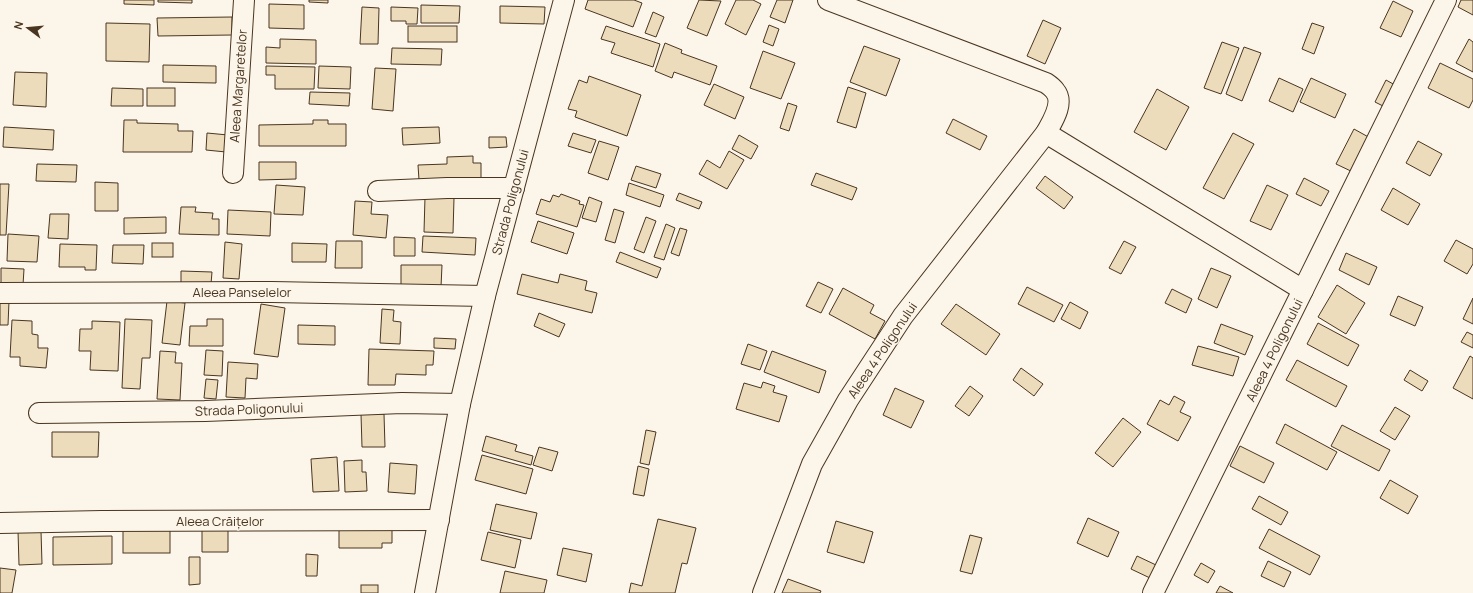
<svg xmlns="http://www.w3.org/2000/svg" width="1473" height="593" viewBox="0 0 1473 593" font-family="Manrope,sans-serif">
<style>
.building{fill:#ecdcbc;stroke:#4a3520}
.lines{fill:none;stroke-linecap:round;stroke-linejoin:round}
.minor-casing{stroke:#4a3520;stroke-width:22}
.minor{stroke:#fbf6e9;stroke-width:20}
.labels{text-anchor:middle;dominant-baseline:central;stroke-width:3;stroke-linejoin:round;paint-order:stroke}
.street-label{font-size:13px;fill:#4a3520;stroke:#fbf6e9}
</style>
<rect width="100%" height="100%" fill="#fbf6e9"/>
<!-- building -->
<g class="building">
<polygon points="124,0 154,0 154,5 124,4"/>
<polygon points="158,0 192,0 192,3 158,2"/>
<polygon points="309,0 328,0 328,3 309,2"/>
<polygon points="588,0 634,0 642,3 633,27 585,9"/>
<polygon points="699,0 721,1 707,36 687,28"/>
<polygon points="736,0 753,0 761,4 746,35 725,24"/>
<polygon points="777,0 793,0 785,23 770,17"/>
<polygon points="1461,0 1473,0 1473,15 1458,7"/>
<polygon points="1393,1 1413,11 1401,37 1380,28"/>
<polygon points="269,4 304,5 304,29 269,28"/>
<polygon points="421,5 460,6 459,23 421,23"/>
<polygon points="500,6 545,7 544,24 500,23"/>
<polygon points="362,7 379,8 378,44 360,44"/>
<polygon points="391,7 418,8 417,24 406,24 406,21 391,21"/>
<polygon points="653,12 664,17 656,37 645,33"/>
<polygon points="232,17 232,35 158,36 157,18"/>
<polygon points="1043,20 1061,28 1045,64 1027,56"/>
<polygon points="106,23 150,24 149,62 106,61"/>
<polygon points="1312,23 1324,27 1314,54 1302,49"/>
<polygon points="769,25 779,29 773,46 763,42"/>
<rect x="408" y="26" width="49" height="16"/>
<polygon points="606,26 660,44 653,67 611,53 615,43 601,39"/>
<polygon points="280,39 316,40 316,64 266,63 266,47 280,48"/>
<polygon points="1469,39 1473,42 1473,72 1456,63"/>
<polygon points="1222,42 1239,48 1221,94 1204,88"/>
<polygon points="665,43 682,50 681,53 717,66 710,85 674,72 672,78 655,71"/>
<polygon points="864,46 900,59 886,96 850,82"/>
<polygon points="1244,47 1261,53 1242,101 1226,94"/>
<polygon points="392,48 442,49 441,65 391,64"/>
<polygon points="763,51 795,63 781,99 750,88"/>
<polygon points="1440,63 1473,79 1473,100 1469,108 1428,88"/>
<polygon points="163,65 216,66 216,83 163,82"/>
<polygon points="266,66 315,67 314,89 275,89 275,75 266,75"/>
<polygon points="319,66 351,67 350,89 318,88"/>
<polygon points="375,68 396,69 393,111 372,109"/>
<polygon points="15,72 47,73 46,107 13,105"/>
<polygon points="589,76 641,95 627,136 575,117 577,111 568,109 579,80 587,83"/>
<polygon points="1279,78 1303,89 1293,112 1269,101"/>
<polygon points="1311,78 1346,94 1335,118 1300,102"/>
<polygon points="1386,80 1395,85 1385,107 1375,102"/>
<polygon points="714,84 744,97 735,119 704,105"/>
<polygon points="848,87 866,93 856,128 837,122"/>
<polygon points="112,88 143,89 143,106 111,106"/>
<rect x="147" y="88" width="28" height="18"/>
<polygon points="1157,89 1189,107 1166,150 1134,132"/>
<polygon points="310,92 350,93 349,106 309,104"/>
<polygon points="788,103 797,106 789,131 780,128"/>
<polygon points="953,119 987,136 980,150 946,133"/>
<polygon points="124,120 137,120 137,123 178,124 178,131 193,131 192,152 123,152"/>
<polygon points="313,120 328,120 328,124 346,124 346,146 259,146 259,125 313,124"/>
<polygon points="4,127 54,130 53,150 3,147"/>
<polygon points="439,127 440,143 403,145 402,128"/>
<polygon points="1354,129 1372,139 1355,173 1336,164"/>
<polygon points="207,133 228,135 226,152 206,150"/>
<polygon points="573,133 596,140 591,153 568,146"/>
<polygon points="1233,133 1254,144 1224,199 1203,188"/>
<polygon points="739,135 758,146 751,159 732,149"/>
<polygon points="489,137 506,137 507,147 489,148"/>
<polygon points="599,141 619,147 608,180 588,173"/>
<polygon points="1418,141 1442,154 1430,176 1406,163"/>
<polygon points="729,151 744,160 727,189 699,174 707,160 720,168"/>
<polygon points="473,156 473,163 481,163 481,178 419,180 418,165 447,164 447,157"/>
<polygon points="259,162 296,162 296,179 259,180"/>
<polygon points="37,164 77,165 76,182 36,181"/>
<polygon points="636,166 661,174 656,188 631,180"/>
<polygon points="816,173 857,188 852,200 811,185"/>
<polygon points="1045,176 1073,197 1064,209 1036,188"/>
<polygon points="1304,178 1329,191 1321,206 1296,194"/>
<polygon points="95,182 118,183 118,211 95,211"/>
<polygon points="629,183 664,195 660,207 626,195"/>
<polygon points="0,184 9,184 6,235 0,235"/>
<polygon points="276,185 305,187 303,215 274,214"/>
<polygon points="1267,185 1288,195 1271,230 1250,221"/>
<polygon points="1393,188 1420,204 1408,225 1381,210"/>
<polygon points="679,193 702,202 699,209 676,200"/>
<polygon points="561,194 580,201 579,204 584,205 577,227 536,214 541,199 550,202 553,195 559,197"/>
<polygon points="425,197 454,198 453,233 424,232"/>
<polygon points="589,197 602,202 596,222 582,218"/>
<polygon points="355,201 372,202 371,214 388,215 386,238 353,235"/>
<polygon points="181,207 196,207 195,212 213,213 212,219 219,219 219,235 179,234"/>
<polygon points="614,209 624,212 615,243 605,240"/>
<polygon points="228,210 271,212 270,236 227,234"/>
<polygon points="50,214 69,214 68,239 48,238"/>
<polygon points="166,217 166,233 124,234 124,218"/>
<polygon points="646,217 656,221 644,253 634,249"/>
<polygon points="538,221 574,233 567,254 531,242"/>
<polygon points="666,224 675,228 664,260 654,257"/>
<polygon points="680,228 687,230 679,256 671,253"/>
<polygon points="8,234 39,236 37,262 7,261"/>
<polygon points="423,236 476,238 475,255 422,252"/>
<polygon points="394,237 415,238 415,256 394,256"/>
<polygon points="1456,240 1473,249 1473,264 1467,274 1444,261"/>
<polygon points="336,241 362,241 362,268 335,268"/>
<polygon points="1124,241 1136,247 1121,274 1109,268"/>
<polygon points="225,242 242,244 239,279 223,278"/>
<rect x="152" y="243" width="21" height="14"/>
<polygon points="292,243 327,244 326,262 292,262"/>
<polygon points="60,244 97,245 96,270 85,270 85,267 59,267"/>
<polygon points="113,245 144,245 143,264 112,263"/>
<polygon points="620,252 661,268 657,278 616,262"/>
<polygon points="1346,253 1377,267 1369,285 1339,270"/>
<polygon points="401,265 442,265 441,287 401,287"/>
<polygon points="1,268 24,269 23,285 1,285"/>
<polygon points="1211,268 1231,276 1217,308 1198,299"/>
<polygon points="181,271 212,272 211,284 181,283"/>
<polygon points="522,274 558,283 560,274 587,281 585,290 597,293 592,313 517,294"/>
<polygon points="818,282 833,289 821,313 806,306"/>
<polygon points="1337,285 1365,303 1346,334 1318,317"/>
<polygon points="1027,287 1063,305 1054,322 1018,304"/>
<polygon points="843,288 874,305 870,313 885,321 875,339 829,314"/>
<polygon points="1172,289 1192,299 1186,313 1165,303"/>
<polygon points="1398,296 1423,307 1415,326 1390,315"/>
<polygon points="1473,298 1473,324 1463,319"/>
<polygon points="0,300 9,301 8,325 0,325"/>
<polygon points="167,301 185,303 180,345 162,343"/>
<polygon points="1070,302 1088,312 1080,329 1061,319"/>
<polygon points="261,304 285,308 278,357 254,354"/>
<polygon points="956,304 1000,334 986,355 941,324"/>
<polygon points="382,309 394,310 393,321 401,322 400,344 380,343"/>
<polygon points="539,313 565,324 559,337 534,326"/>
<polygon points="125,319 152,320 150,358 142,358 140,389 122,388"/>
<polygon points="207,319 223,319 223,346 189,346 190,326 207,326"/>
<polygon points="12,320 32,321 32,334 38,335 38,348 48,348 46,368 20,366 20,357 10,357"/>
<polygon points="92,321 120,322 118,371 90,370 91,351 79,351 80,329 92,329"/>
<polygon points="1318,323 1359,345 1348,366 1307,344"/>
<polygon points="1221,324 1253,336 1245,355 1214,343"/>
<polygon points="298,325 335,326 335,345 298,344"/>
<polygon points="1467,332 1473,335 1473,348 1461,342"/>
<polygon points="434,338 456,339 455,349 434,348"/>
<polygon points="748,344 767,351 760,370 741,364"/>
<polygon points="1198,346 1239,357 1233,376 1192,365"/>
<polygon points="369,349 434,351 433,365 426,365 426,375 396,374 395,385 368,385"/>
<polygon points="206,350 223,351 222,376 204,375"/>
<polygon points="160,351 176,352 175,363 182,363 180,400 157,399"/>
<polygon points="772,351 826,371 819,393 764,372"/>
<polygon points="1470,356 1473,358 1473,399 1453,388"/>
<polygon points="1297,360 1347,386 1336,407 1286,380"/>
<polygon points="228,362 258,364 257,379 246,378 245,398 226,397"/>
<polygon points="1021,368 1043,384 1034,396 1013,380"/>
<polygon points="1410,370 1428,381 1422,391 1404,380"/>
<polygon points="206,379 218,380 216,399 204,398"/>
<polygon points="763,382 775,386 773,392 787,396 779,422 736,409 744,383 761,388"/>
<polygon points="970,386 983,396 969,416 955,406"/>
<polygon points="895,388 924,401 911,428 883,415"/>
<polygon points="1174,396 1185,402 1180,412 1191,417 1178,441 1147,424 1160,400 1169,405"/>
<polygon points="1395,407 1410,416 1395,440 1380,431"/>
<polygon points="361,414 384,414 385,447 362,447"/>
<polygon points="1123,418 1141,432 1113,467 1095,453"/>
<polygon points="1285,424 1337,452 1327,470 1276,443"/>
<polygon points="1342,425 1390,450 1379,471 1331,446"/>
<polygon points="646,430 656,432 649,465 640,463"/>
<polygon points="52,432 99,432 98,457 52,457"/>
<polygon points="486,436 517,445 515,451 533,456 531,465 482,451"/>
<polygon points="1240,446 1274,463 1264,483 1230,466"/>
<polygon points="539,447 558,452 552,471 533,465"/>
<polygon points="482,455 533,469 526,494 475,480"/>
<polygon points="337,457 339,491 313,492 311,459"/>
<polygon points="362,460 362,472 366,472 367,491 345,492 344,461"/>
<polygon points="390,463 417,465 415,494 388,492"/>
<polygon points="638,466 649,469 644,496 633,494"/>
<polygon points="1390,480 1418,496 1408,514 1380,498"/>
<polygon points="1259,496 1288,512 1281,525 1252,509"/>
<polygon points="496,504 537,513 531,539 490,530"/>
<polygon points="1088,518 1119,532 1108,557 1077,543"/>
<polygon points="658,519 696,528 687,564 682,563 675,593 629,593 631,583 642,586"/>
<polygon points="836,521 873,532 864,563 827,552"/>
<rect x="123" y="524" width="47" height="29"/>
<polygon points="228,529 228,552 202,552 202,530"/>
<polygon points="339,529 392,529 392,543 382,543 382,548 339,548"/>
<polygon points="1269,529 1320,556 1310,575 1259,548"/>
<polygon points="18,531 41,531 42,564 19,565"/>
<polygon points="488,532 521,540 515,568 481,560"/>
<polygon points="970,535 982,538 972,574 960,571"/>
<polygon points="112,536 112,564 53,565 53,537"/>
<polygon points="563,548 592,554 586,582 557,575"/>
<polygon points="306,554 318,555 317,576 306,576"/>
<polygon points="1137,556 1156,565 1150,578 1131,569"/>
<polygon points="189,557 200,557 200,584 189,585"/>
<polygon points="1268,561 1291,572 1284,587 1261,576"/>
<polygon points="1201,563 1215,571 1208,583 1194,575"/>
<polygon points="0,568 16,570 12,593 0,593"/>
<polygon points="505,571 547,580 544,593 500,593"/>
<polygon points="788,579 821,591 820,593 782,593"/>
<rect x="361" y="585" width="17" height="8"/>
<polygon points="1220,586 1233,593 1216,593"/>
</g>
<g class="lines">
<!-- minor casing -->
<g class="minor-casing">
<g id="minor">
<polyline points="1046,133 1303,290 1153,593"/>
<polyline points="233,173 244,0"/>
<polyline points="378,191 447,188 514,188"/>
<polyline points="1303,290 1446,0"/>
<polyline points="0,293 272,292 485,296"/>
<polyline points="39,413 205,411 402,403 460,404"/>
<polyline points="0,523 102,521 439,520"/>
<polyline points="425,593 460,404 485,296 564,0"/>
<path d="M763,593l49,-129 36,-64 55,-84 143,-183c6,-11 19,-30 9,-42 -2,-3 -6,-6 -9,-8l-218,-83"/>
</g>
</g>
<!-- minor -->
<use href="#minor" class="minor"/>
</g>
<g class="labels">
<!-- street labels -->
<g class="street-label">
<text transform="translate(238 86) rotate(-86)">Aleea Margaretelor</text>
<text transform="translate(510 202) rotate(-75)">Strada Poligonului</text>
<text x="242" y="292">Aleea Panselelor</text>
<text transform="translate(882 350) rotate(-56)">Aleea 4 Poligonului</text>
<text transform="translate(1274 350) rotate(-64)">Aleea 4 Poligonului</text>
<text transform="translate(249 409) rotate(-2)">Strada Poligonului</text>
<text x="220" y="521">Aleea Crăițelor</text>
</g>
</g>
<!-- north arrow -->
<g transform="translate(28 28) rotate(286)" stroke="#fbf6e9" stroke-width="3" paint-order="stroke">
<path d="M0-3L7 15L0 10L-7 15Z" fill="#4a3520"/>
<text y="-6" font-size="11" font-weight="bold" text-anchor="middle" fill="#4a3520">N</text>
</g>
</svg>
